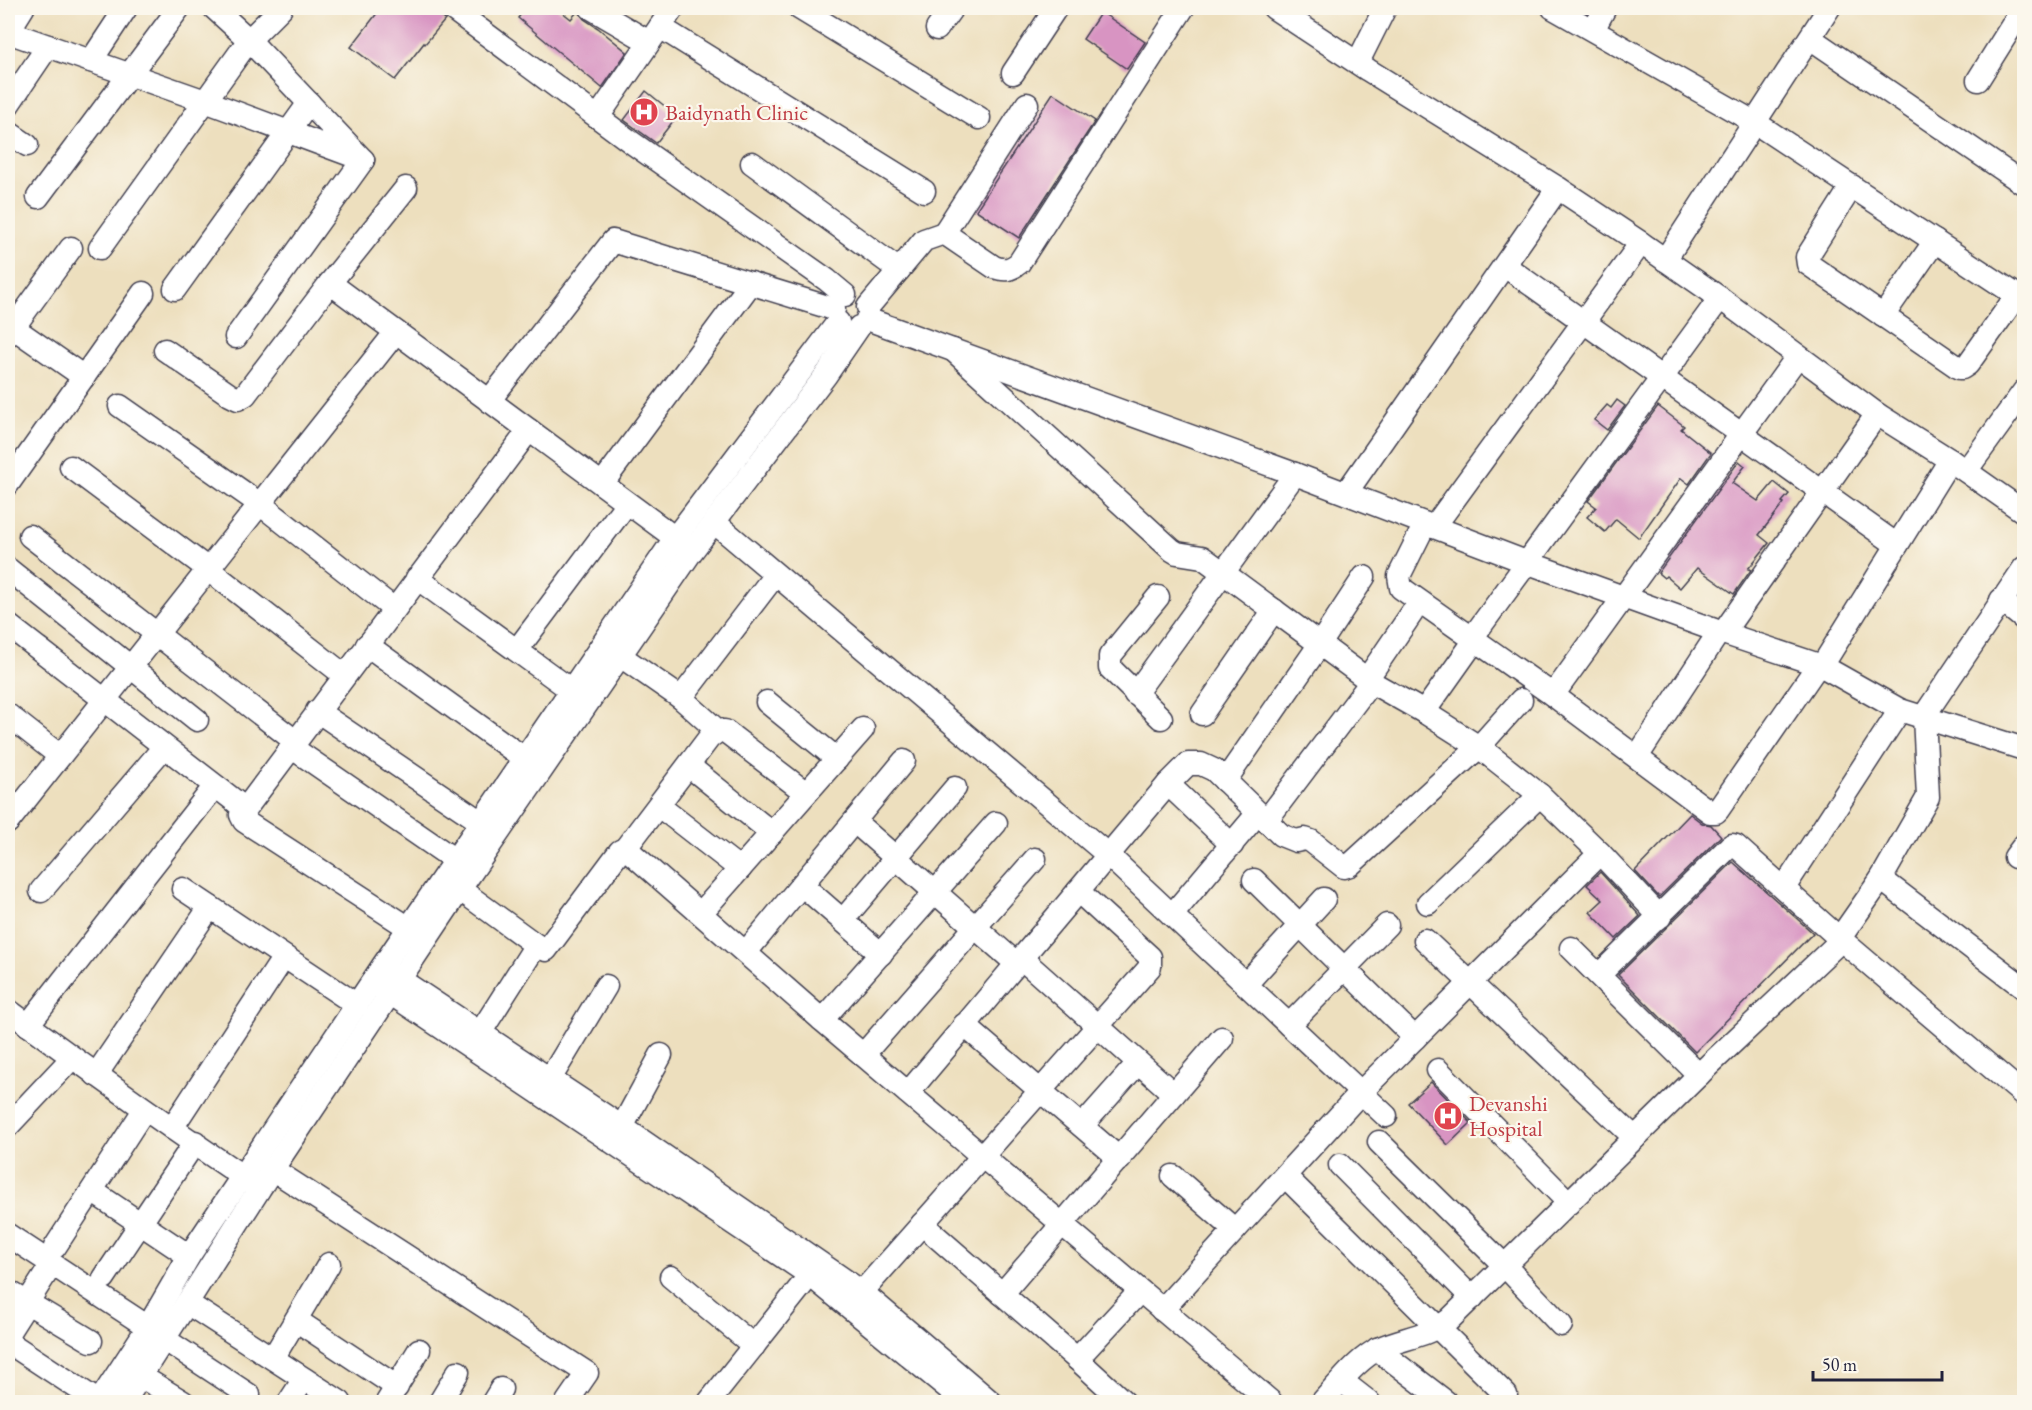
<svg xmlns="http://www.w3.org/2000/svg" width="2032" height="1410" viewBox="0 0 2032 1410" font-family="'EB Garamond',serif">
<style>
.building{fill:#d894c2}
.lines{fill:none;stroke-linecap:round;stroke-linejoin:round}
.minor-casing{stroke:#403e4f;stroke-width:25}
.minor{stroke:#fff;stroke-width:22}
.labels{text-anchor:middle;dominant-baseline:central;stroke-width:4.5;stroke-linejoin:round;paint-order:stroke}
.health-label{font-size:22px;fill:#be3a42;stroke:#fbf7ec;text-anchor:start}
</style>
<rect width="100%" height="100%" fill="#fbf7ec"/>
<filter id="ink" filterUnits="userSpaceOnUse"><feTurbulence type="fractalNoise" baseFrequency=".0167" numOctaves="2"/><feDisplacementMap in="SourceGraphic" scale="12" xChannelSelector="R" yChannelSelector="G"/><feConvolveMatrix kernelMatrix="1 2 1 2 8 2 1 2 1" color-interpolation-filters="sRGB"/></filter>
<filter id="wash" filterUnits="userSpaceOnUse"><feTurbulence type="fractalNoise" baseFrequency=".008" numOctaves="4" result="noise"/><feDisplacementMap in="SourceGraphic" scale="24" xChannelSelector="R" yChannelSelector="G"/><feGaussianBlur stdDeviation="1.35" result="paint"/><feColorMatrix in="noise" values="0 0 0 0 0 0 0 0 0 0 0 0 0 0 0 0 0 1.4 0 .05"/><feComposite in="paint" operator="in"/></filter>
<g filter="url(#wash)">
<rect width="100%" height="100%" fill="#eddfbe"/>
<g id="blocks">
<!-- building -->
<g class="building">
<polygon points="385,8 438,8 439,14 445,20 425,44 424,43 395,80 351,47 378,12 380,13"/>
<polygon points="526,8 557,8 571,19 578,11 584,19 598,28 627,52 602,88 518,18"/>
<polygon points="1101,12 1145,42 1127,69 1083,39"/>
<polygon points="646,91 677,116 656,143 624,120"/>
<polygon points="1053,93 1095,121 1019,238 976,210"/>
<polygon points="1617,400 1625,406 1607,430 1594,420 1607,405 1611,408"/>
<polygon points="1658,406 1684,426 1681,429 1711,453 1689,484 1681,478 1639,538 1616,519 1605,532 1587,517 1596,507 1588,501"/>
<polygon points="1739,461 1745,466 1732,483 1758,501 1774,482 1789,494 1782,502 1784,503 1759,535 1769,543 1748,569 1751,570 1734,594 1697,568 1680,588 1666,576 1664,578 1658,573"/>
<polygon points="1690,814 1702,823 1711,825 1721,836 1659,897 1635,871"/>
<polygon points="1733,862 1813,933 1695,1052 1618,975"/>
<polygon points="1600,872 1640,916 1616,939 1590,912 1603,900 1587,885"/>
<polygon points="1431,1082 1471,1123 1448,1145 1408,1103"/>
</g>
</g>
</g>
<g filter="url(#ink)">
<use href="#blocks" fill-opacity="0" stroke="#403e4f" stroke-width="1.5"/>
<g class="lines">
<!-- minor casing -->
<g class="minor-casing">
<g id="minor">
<polyline points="214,8 249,40 281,8"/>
<polyline points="451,8 631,142 827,280 845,295"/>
<polyline points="591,8 649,42"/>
<polyline points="799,8 979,118"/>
<polyline points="1274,8 1368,70 1558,188 1641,243 1720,298 1877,414 1950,460 2024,512"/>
<polyline points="1553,8 1754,122 2024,300"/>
<polyline points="660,27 924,191"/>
<polyline points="937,29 952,8"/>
<polyline points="1593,30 1605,8"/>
<polyline points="8,32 205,101 356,157"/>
<polyline points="8,32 23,8"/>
<polyline points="1810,38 2024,184"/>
<polyline points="91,61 126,8"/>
<polyline points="1358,62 1385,8"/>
<polyline points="1013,73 1056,8"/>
<polyline points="1978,80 2023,8"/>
<polyline points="8,105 48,46"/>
<polyline points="598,117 673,8"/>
<polyline points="8,132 27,145"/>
<polyline points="752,163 899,270"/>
<polyline points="1852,186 1807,257 1808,264 1959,368 1962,368 1968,364 2017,295"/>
<polyline points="38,197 179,8"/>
<polyline points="944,233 1027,104"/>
<polyline points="100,248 249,40 363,160"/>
<polyline points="1665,260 1829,8"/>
<polyline points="1505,266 1897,545"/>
<polyline points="330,283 686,546"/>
<polyline points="175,289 309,103"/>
<path d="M868,307l56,-67 20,-7 50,34c11,4 16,3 25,-4l164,-255"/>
<polyline points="1883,316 1935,241"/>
<polyline points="867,319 1295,474 1526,562 1723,633 1822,666 1900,710 2024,749"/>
<polyline points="8,324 84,377"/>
<polyline points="8,335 71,248"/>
<polyline points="236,337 363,160"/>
<polyline points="165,350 230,395 238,399 245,395 330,283 406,188"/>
<polyline points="953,350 1172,550 1177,553 1202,557 1371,682 1424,712 1479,747 1540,795 1600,853 1361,1092 1162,1310"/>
<polyline points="489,401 613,241 834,309"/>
<polyline points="120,406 260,504 394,609"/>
<polyline points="71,467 208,569 344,675"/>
<polyline points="1966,471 2024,391"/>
<polyline points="8,484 143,293"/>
<polyline points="602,484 751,283"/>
<polyline points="1346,493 1558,188"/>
<polyline points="714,522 1108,855 1386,1116"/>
<polyline points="1425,524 1399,576 1401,588 1553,695 1710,812 1716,812 1718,810 1818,665"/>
<polyline points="1434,527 1641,243"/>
<polyline points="30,536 295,741"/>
<polyline points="8,569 197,720"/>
<polyline points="417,578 571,690"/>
<polyline points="1158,597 1110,656 1110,668 1161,718"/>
<polyline points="2001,600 2024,619"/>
<polyline points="8,625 244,808"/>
<polyline points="1723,633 1877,414"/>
<polyline points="1472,638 1720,298"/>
<polyline points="367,645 525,759"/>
<polyline points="609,648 681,698 718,731"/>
<polyline points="517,650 627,503"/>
<polyline points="1822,666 1950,460"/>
<polyline points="1367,679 1412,613"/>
<polyline points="1135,694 1295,474"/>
<polyline points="1553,695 1797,357"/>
<polyline points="681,698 775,575"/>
<polyline points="767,702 837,759"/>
<polyline points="317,711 481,822"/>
<polyline points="1424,712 1475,640"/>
<polyline points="1202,714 1274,610"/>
<polyline points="8,715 60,756"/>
<polyline points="291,747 455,860"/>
<polyline points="1637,757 1719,632"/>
<polyline points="689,766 772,833"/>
<polyline points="1225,781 1320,644 1364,577"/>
<polyline points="1168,784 1232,845"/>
<polyline points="659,806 740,869"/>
<polyline points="1266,821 1371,682"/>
<polyline points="8,822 396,332"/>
<polyline points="855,822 1017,964"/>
<polyline points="625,849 709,738 718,731 725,731 806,793"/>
<polyline points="1600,853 1660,917"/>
<polyline points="2015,857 2024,845"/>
<polyline points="1881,879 2024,988"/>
<polyline points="447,880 536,945 546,950 620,851 625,849 629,851 822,1020 1271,1402"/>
<polyline points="1254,880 1415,1038"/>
<polyline points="802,885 881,954"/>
<polyline points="1784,888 1900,710"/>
<polyline points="183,889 357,1005"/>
<polyline points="41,891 164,747"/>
<polyline points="1428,903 1540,795"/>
<polyline points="701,913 863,729"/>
<polyline points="1172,915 1258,813"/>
<polyline points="843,920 955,788"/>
<polyline points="409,928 244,821 241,815 529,430"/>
<polyline points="1425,940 1635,1138"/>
<polyline points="1571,948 1699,1075"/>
<polyline points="746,952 904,761"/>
<polyline points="1021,958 1174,1094"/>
<polyline points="387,971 622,1127 862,1292 991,1402"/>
<polyline points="1599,975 1729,847 1732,845 1736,846 1839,938 2024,1095"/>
<polyline points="1246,984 1324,899"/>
<polyline points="378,985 810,1275 965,1402"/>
<path d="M8,1010c81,60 162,118 246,174"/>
<polyline points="822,1020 996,823"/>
<polyline points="28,1025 215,786"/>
<polyline points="964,1025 1120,1159"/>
<polyline points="1289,1025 1387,925"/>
<polyline points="480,1033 536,945"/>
<polyline points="863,1055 1035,859"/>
<polyline points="1438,1070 1569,1203"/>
<polyline points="96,1075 210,907"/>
<polyline points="550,1079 606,986"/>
<polyline points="908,1093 1168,784 1188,764 1201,764 1214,770 1281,835 1296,841 1305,839 1311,841 1344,867 1350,865 1479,747 1521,700"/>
<polyline points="8,1126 72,1058"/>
<polyline points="1082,1126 1138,1063"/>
<polyline points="622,1127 661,1055"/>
<polyline points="172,1128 284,957"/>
<polyline points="1379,1142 1505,1266 1561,1325"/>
<polyline points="1340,1165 1472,1298"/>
<polyline points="272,1169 587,1373 567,1402"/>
<polyline points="1173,1176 1235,1230"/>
<polyline points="1285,1176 1506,1395"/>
<polyline points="92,1191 189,1256"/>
<polyline points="922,1224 1077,1359 1124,1402"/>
<polyline points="8,1235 148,1327"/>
<polyline points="55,1247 144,1110"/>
<polyline points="671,1277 754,1346"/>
<polyline points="104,1278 195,1142"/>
<polyline points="8,1291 91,1341"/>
<polyline points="862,1292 1150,967 1150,957 1078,891"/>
<polyline points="1002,1294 1222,1038"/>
<polyline points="187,1303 340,1402"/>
<polyline points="296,1320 397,1387"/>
<polyline points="8,1333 52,1264"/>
<polyline points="164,1339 249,1395"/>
<polyline points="8,1342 99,1402"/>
<polyline points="1377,1349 1446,1402"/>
<polyline points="273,1358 329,1264"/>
<polyline points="1077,1359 1140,1291"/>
<polyline points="129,1369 183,1402"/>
<polyline points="1342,1381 1369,1402"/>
<polyline points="99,1402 148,1327 189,1256 382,967 675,538 838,322"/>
<polyline points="124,1402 260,1188 460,889 692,551 826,375 859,327"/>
<polyline points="289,1402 304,1379"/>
<polyline points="387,1402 419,1350"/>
<polyline points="440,1402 458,1372"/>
<polyline points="493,1402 501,1389"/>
<polyline points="709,1402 810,1275"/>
<path d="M1322,1402c16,-17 35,-43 58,-54 23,-10 48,-12 69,-28l260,-255 124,-117 48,-69 47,-82 -4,-81 100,-148"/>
</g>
</g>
<!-- minor -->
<use href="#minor" class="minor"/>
</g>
</g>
<!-- icons -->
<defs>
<g id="hospital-disc" transform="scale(1.5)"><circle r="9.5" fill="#e0444e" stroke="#fbf7ec"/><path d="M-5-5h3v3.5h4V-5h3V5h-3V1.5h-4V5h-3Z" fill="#fff"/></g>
</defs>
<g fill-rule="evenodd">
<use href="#hospital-disc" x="644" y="112"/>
<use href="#hospital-disc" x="1448" y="1116"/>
</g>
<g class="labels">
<!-- health labels -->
<g class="health-label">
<text x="665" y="112">Baidynath Clinic</text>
<text x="1469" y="1103">Devanshi<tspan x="1469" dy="25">Hospital</tspan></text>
</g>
</g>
<!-- margin -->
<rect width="2032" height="1410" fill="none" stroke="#fbf7ec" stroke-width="30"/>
<!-- scale -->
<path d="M1813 1371v9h129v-9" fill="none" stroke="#22223b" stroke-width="3"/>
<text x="1822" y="1371" font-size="18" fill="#22223b" stroke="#fbf7ec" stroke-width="4.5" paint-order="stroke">50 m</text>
</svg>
